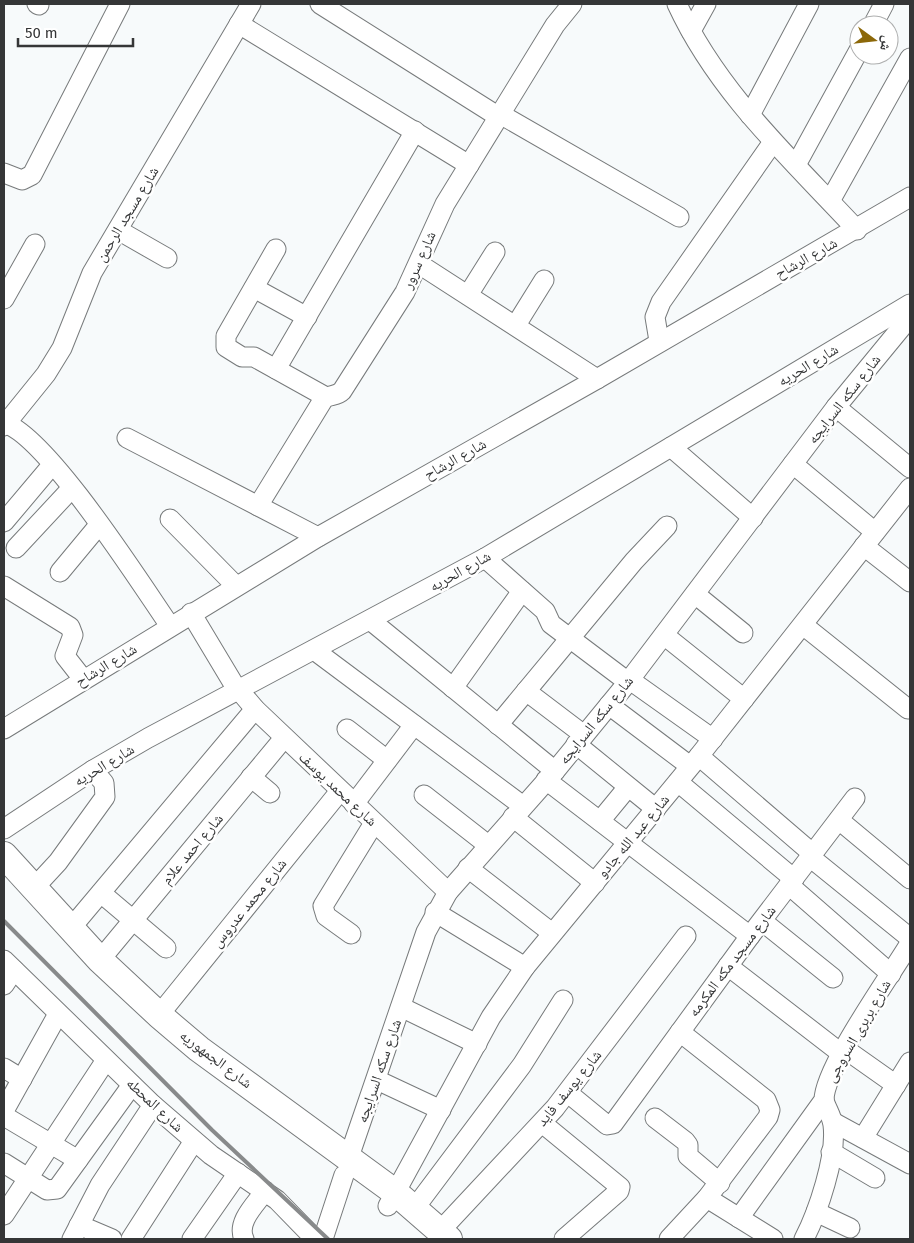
<svg xmlns="http://www.w3.org/2000/svg" width="914" height="1243" viewBox="0 0 914 1243" font-family="'Fira Sans','Noto Naskh Arabic',sans-serif">
<style>
.lines{fill:none;stroke-linecap:round;stroke-linejoin:round}
.minor-casing{stroke:#777a7b;stroke-width:21}
.secondary-casing{stroke:#777a7b;stroke-width:28}
.minor{stroke:#fff;stroke-width:19}
.secondary{stroke:#fff;stroke-width:26}
.rail{stroke:#888a8b;stroke-width:4}
.labels{text-anchor:middle;dominant-baseline:central;stroke-width:5;stroke-linejoin:round;paint-order:stroke}
.street-label{font-size:15px;fill:#353637;stroke:#fff}
</style>
<rect width="100%" height="100%" fill="#f7fafb"/>
<g class="lines">
<!-- minor casing -->
<g class="minor-casing">
<g id="minor">
<polyline points="37,4 39,5"/>
<polyline points="320,4 499,117"/>
<path d="M677,4c41,89 114,155 180,226"/>
<polyline points="239,24 469,165"/>
<polyline points="873,25 884,4"/>
<polyline points="691,31 706,4"/>
<polyline points="500,114 679,217"/>
<polyline points="750,115 809,4"/>
<polyline points="796,165 859,50"/>
<polyline points="4,173 22,180 32,175 120,4"/>
<polyline points="830,201 910,58"/>
<polyline points="118,230 167,258"/>
<polyline points="276,249 226,336 226,347 242,357 254,357 326,397"/>
<polyline points="419,264 597,379"/>
<polyline points="254,288 307,317"/>
<polyline points="468,295 495,252"/>
<polyline points="4,299 35,244"/>
<polyline points="516,325 544,280"/>
<polyline points="659,341 655,317 661,302 773,142"/>
<polyline points="276,369 415,131"/>
<polyline points="836,407 910,468"/>
<path d="M4,423c43,13 137,161 166,203"/>
<polyline points="4,426 46,374 62,348 92,273 251,4"/>
<polyline points="127,438 318,537"/>
<polyline points="671,447 753,518"/>
<polyline points="793,464 875,532"/>
<path d="M258,506l65,-106c5,-6 13,-3 19,-9l63,-99 40,-88 110,-179 17,-21"/>
<polyline points="170,519 236,586"/>
<polyline points="4,522 52,465"/>
<polyline points="864,546 910,582"/>
<polyline points="16,548 71,489"/>
<polyline points="485,558 545,611 551,624 628,682"/>
<polyline points="60,572 99,525"/>
<polyline points="4,586 70,627 73,635 65,656 83,679"/>
<polyline points="695,594 743,633"/>
<polyline points="191,613 233,683 255,709 448,892"/>
<polyline points="370,620 555,771"/>
<polyline points="803,625 908,709"/>
<polyline points="664,635 744,699"/>
<polyline points="314,650 523,806"/>
<polyline points="630,680 713,739"/>
<polyline points="453,688 522,591"/>
<polyline points="526,691 584,735"/>
<polyline points="609,705 690,766"/>
<polyline points="498,725 634,561 667,526"/>
<polyline points="4,729 318,537 597,379 910,197"/>
<polyline points="347,729 387,760"/>
<polyline points="576,744 656,809"/>
<polyline points="699,756 813,854"/>
<polyline points="251,777 270,793"/>
<polyline points="546,780 750,936"/>
<polyline points="678,782 794,879"/>
<polyline points="424,795 488,845"/>
<polyline points="354,804 414,725"/>
<polyline points="513,817 595,883"/>
<polyline points="839,820 910,879"/>
<polyline points="600,821 628,787"/>
<polyline points="4,829 93,770 148,738 485,558 910,304"/>
<polyline points="810,857 910,938"/>
<polyline points="468,868 552,933"/>
<polyline points="789,885 891,974"/>
<polyline points="33,889 58,862 105,797 104,783 93,770"/>
<polyline points="101,893 166,948"/>
<polyline points="435,912 525,967"/>
<polyline points="762,921 833,978"/>
<polyline points="71,928 255,709"/>
<polyline points="351,934 326,916 323,906 374,823"/>
<polyline points="4,960 153,1105 211,1155 277,1200 315,1239"/>
<polyline points="100,960 284,738"/>
<polyline points="728,966 842,1054"/>
<polyline points="4,985 14,970"/>
<polyline points="401,1007 477,1044"/>
<polyline points="159,1015 340,791"/>
<polyline points="845,1049 896,1085"/>
<polyline points="4,1068 22,1079"/>
<polyline points="377,1080 441,1110"/>
<polyline points="568,1093 607,1125 613,1124 750,936 855,798"/>
<polyline points="4,1111 58,1014"/>
<polyline points="4,1116 78,1160"/>
<polyline points="655,1118 685,1141 688,1145 688,1156 720,1183"/>
<polyline points="833,1122 910,1164"/>
<polyline points="542,1123 620,1187 619,1191 564,1239"/>
<polyline points="863,1138 910,1062"/>
<polyline points="831,1152 875,1178"/>
<polyline points="349,1157 426,932 448,892 555,771 628,682 836,407 910,317"/>
<polyline points="4,1163 47,1190 57,1189 132,1085"/>
<polyline points="707,1198 773,1239"/>
<polyline points="388,1206 491,1017 525,967 699,756 910,488"/>
<polyline points="414,1209 522,1065 563,1000"/>
<polyline points="816,1212 850,1228"/>
<polyline points="4,1215 106,1060"/>
<path d="M739,1218l85,-118c0,-32 67,-125 86,-157"/>
<polyline points="79,1225 112,1239"/>
<polyline points="440,1231 555,1108 686,936"/>
<polyline points="72,1239 100,1185 153,1105"/>
<polyline points="131,1239 194,1141"/>
<polyline points="192,1239 238,1173"/>
<path d="M244,1239c-8,-17 12,-35 21,-48"/>
<polyline points="323,1239 344,1175"/>
<polyline points="669,1239 707,1198 768,1117 770,1110 766,1100 680,1032"/>
<path d="M804,1239c14,-27 33,-83 29,-114 -1,-9 -7,-17 -9,-25"/>
</g>
</g>
<!-- secondary casing -->
<g class="secondary-casing">
<polyline id="secondary" points="4,855 100,960 159,1015 199,1049 396,1193 449,1239"/>
</g>
<!-- minor -->
<use href="#minor" class="minor"/>
<!-- secondary -->
<use href="#secondary" class="secondary"/>
<!-- rail -->
<polyline class="rail" points="4,921 212,1130 328,1239"/>
</g>
<g class="labels">
<!-- street labels -->
<g class="street-label">
<text transform="translate(127 214) rotate(-59)">شارع مسجد الرحمن</text>
<text transform="translate(806 258) rotate(-29)">شارع الرشاح</text>
<text transform="translate(419 260) rotate(-66)">شارع سرور</text>
<text transform="translate(808 365) rotate(-31)">شارع الحريه</text>
<text transform="translate(844 399) rotate(-52)">شارع سكه السرايجه</text>
<text transform="translate(455 459) rotate(-29)">شارع الرشاح</text>
<text transform="translate(460 571) rotate(-29)">شارع الحريه</text>
<text transform="translate(106 665) rotate(-31)">شارع الرشاح</text>
<text transform="translate(596 720) rotate(-51)">شارع سكه السرايجه</text>
<text transform="translate(104 765) rotate(-31)">شارع الحريه</text>
<text transform="translate(338 789) rotate(43)">شارع محمد يوسف</text>
<text transform="translate(633 836) rotate(-50)">شارع عبد الله جادو</text>
<text transform="translate(192 849) rotate(-50)">شارع احمد علام</text>
<text transform="translate(249 903) rotate(-51)">شارع محمد عدروس</text>
<text transform="translate(732 961) rotate(-53)">شارع مسجد مكه المكرمه</text>
<text transform="translate(858 1031) rotate(-60)">شارع بربرى السروجى</text>
<text transform="translate(216 1059) rotate(37)">شارع الجمهوريه</text>
<text transform="translate(379 1071) rotate(-71)">شارع سكه السرايجه</text>
<text transform="translate(569 1088) rotate(-51)">شارع يوسف فايد</text>
<text transform="translate(155 1105) rotate(43)">شارع المحطه</text>
</g>
</g>
<!-- border -->
<rect width="914" height="1243" fill="none" stroke="#353637" stroke-width="10"/>
<!-- north arrow -->
<g transform="translate(874 40) rotate(105)"><circle r="24" fill="#ffffff" stroke="#aeafaf"/>
<path d="M0-4L9 19L0 12L-9 19Z" fill="#8c6809"/>
<text y="-8" font-size="14" font-weight="bold" text-anchor="middle" fill="#353637">ش</text>
</g>
<!-- scale -->
<path d="M18 38v8h115v-8" fill="none" stroke="#353637" stroke-width="2.5"/>
<text x="25" y="38" font-size="15" fill="#353637" stroke="#ffffff" stroke-width="4" paint-order="stroke">50 m</text>
</svg>
